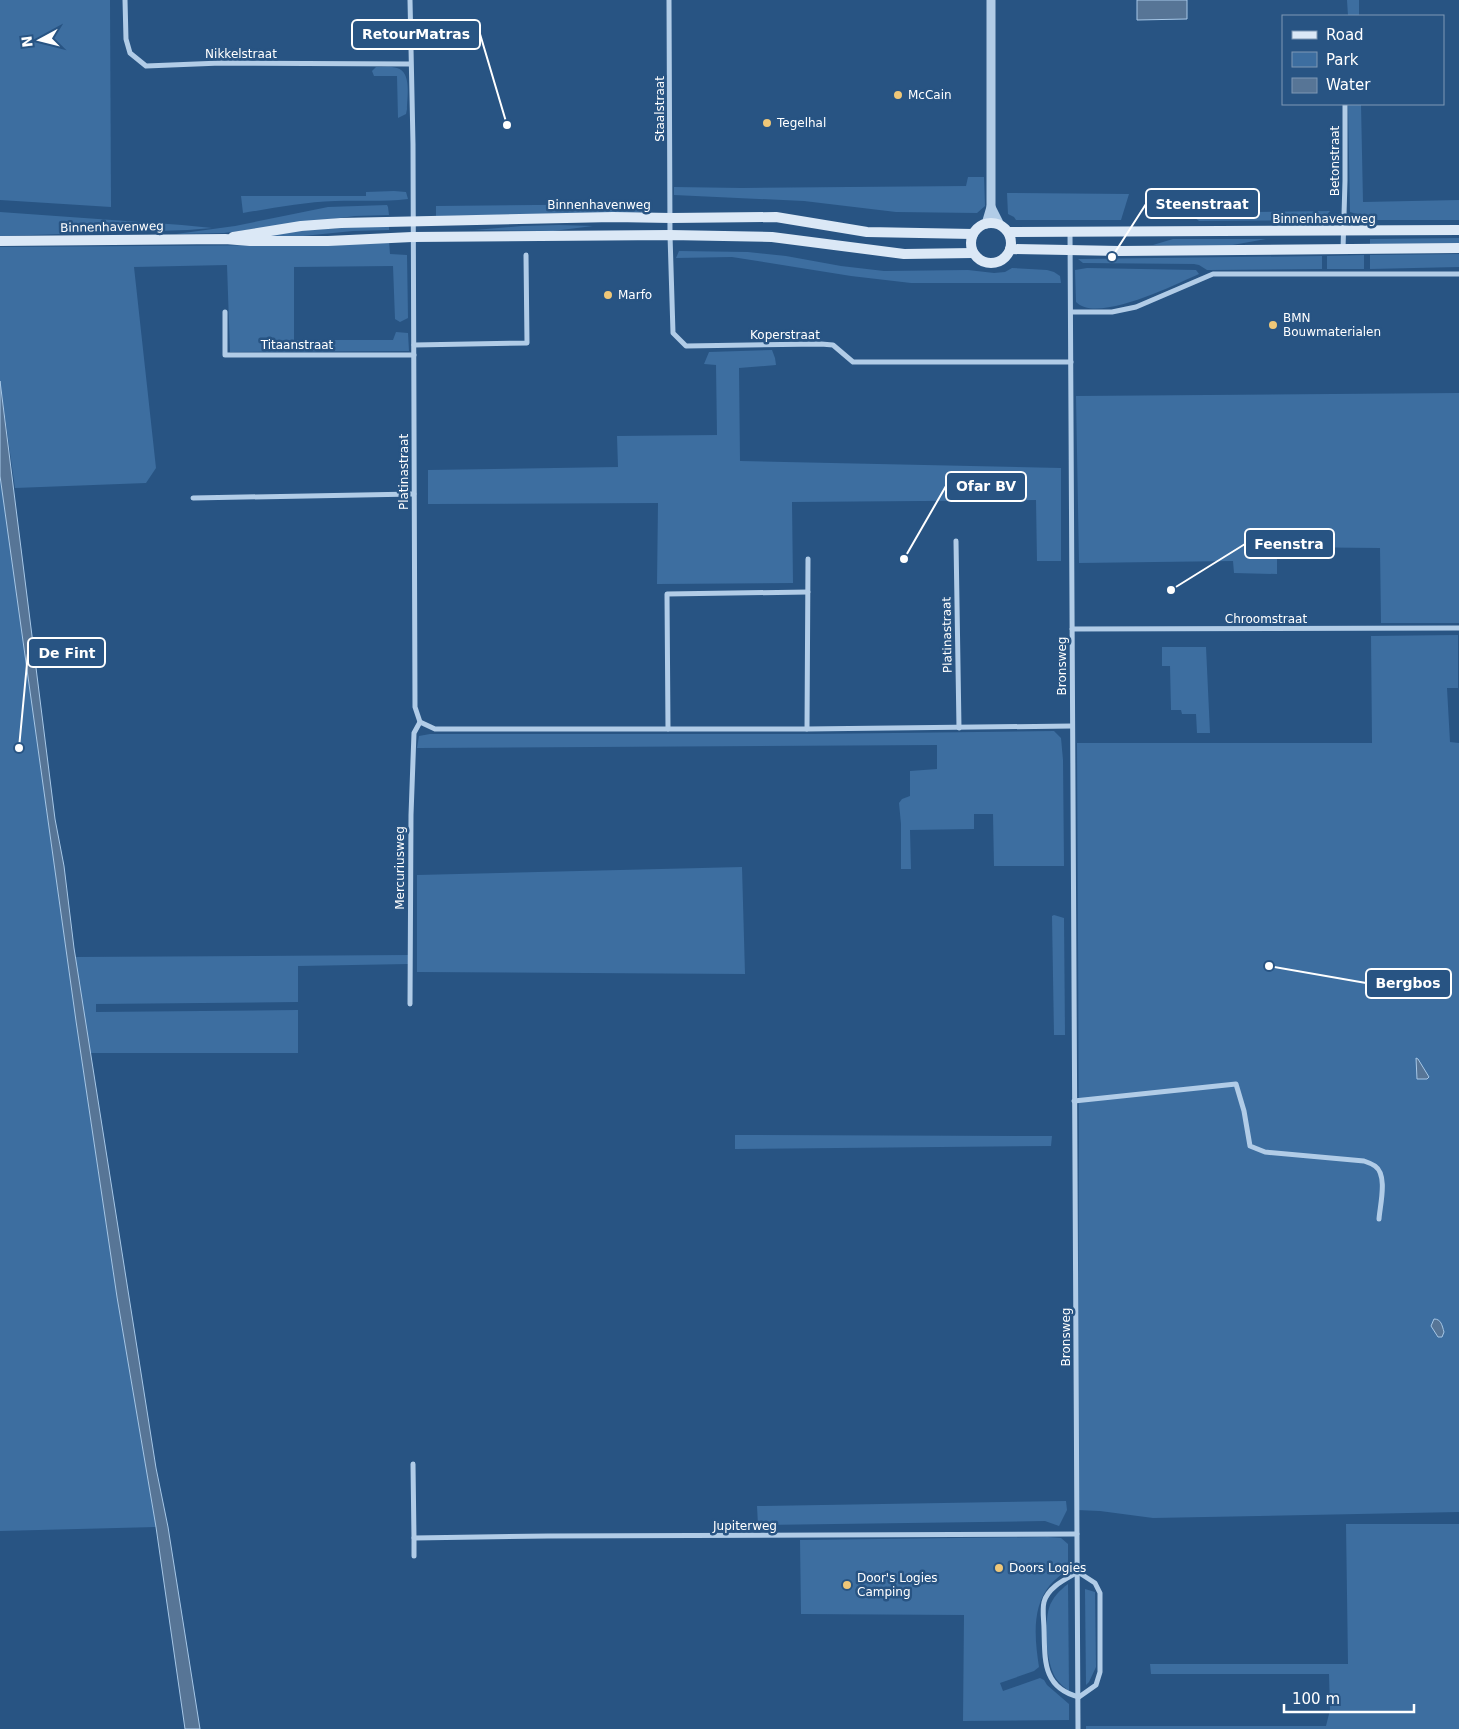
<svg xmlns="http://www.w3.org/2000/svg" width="1459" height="1729" viewBox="0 0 1459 1729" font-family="'DejaVu Sans',sans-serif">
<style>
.green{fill:#3d6ea0}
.water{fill:#577596;stroke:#a6c7e7}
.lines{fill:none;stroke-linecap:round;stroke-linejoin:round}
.minor{stroke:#b1cce7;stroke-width:5}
.tertiary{stroke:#b1cce7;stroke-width:9}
.secondary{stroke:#dbe8f6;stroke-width:10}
.poi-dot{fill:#efc778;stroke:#285483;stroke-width:2}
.labels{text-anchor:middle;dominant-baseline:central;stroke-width:5;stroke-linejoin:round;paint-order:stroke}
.street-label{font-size:12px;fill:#fff;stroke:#285483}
.poi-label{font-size:12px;fill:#fff;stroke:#285483;text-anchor:start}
.leader{fill:none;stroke:#fff;stroke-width:2}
.callout-dot{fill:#fff;stroke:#285483;stroke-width:2}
.callout{fill:#285483;stroke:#fff;stroke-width:2}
.callout-label{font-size:14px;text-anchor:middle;font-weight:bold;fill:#fff}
</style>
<rect width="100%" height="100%" fill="#285483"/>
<!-- green -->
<g class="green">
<polygon points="0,0 110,0 111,207 0,200"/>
<polygon points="1347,0 1359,0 1359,16 1348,16"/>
<path d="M376,67c7,0 15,-1 21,1 15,4 10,30 10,41l-1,5 -8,4 -1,-42h-23l-2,-5z"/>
<polygon points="1348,104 1361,104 1363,202 1459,200 1459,220 1370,220 1367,217 1350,212"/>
<polygon points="968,177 984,177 985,206 977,213 896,212 804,201 674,195 674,187 742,188 966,186"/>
<path d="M394,191l12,1 2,7c-25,3 -49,1 -73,2 -31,1 -62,7 -92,12l-2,-17h125v-4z"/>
<polygon points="1007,193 1129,194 1121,220 1016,220 1014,217 1008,214"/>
<polygon points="648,204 648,212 629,213 436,216 436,206"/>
<polygon points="387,205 388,207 389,215 355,216 224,233 176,234 235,226 328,207"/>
<polygon points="1330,211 1322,220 1199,221 1189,213"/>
<polygon points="0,212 182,225 212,228 188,230 0,236"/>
<polygon points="389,225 389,230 353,231 283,238 250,237 275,232"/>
<polygon points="559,225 593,226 553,231 474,230 522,226"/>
<polygon points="1459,238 1459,245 1370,246 1370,239"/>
<polygon points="1173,239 1266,239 1227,246 1153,245"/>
<polygon points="389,241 390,254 407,255 408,318 400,322 395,319 393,266 294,267 294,340 393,340 396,332 408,333 409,351 230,352 227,265 134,267 156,468 146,483 15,488 0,381 0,247 307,245"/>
<polygon points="679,251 748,252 786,256 841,266 884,271 968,270 994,273 1005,272 1012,268 1047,270 1054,272 1060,276 1061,283 911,283 851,276 732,257 676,258"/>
<polygon points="1459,254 1459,267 1370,269 1370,255"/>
<polygon points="1364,255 1364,269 1327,269 1327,256"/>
<polygon points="1322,256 1322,269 1207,270 1199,265 1194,264 1083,263 1078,259"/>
<path d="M1087,268l109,2 3,4c-23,10 -102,50 -123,28l-1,-32z"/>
<polygon points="772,350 775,358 776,365 739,368 740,461 1061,468 1061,561 1037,561 1036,500 792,502 793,583 657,584 658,503 428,504 428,470 618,467 617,436 717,435 716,365 704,364 709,352"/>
<polygon points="1459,393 1459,623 1381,623 1380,548 1277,547 1277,574 1234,573 1233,561 1079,563 1076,396"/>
<polygon points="0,476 76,1021 117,1297 156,1527 0,1531"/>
<polygon points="1458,635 1458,688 1447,688 1450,742 1459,743 1459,1512 1153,1518 1100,1511 1077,1510 1079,1136 1077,743 1372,743 1371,636"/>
<polygon points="1162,647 1206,647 1210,733 1197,733 1196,714 1182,714 1181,710 1171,710 1170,666 1162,666"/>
<polygon points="1054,731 1061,738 1063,760 1064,866 994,866 993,814 974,814 974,829 910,830 911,869 901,869 901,824 899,803 902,799 910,796 910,771 937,769 937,745 417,748 419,736 430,734 812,734"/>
<polygon points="742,867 745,974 417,972 417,875"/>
<polygon points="1054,915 1064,918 1065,1035 1054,1035 1052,916"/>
<polygon points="408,955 408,964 298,966 298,1002 96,1004 96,1012 298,1010 298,1053 90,1053 75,957"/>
<polygon points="735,1135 1052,1136 1051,1146 735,1149"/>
<polygon points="1066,1501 1067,1510 1059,1526 1045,1521 758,1525 757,1506"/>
<polygon points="1346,1524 1459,1524 1459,1729 1086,1729 1086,1726 1326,1726 1330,1710 1329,1674 1151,1674 1150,1664 1348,1664"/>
<path d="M1048,1537l13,1 7,6v25c-6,5 -13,10 -18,16 -19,23 -15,55 -11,82l-5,4 -34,12 3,8 37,-13 4,2 3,5 22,19v16l-106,1 1,-106 -163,-1 -1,-74z"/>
<path d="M1068,1584l1,107c-5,-4 -11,-9 -14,-14 -9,-16 -11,-51 -6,-69 3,-10 11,-18 19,-24z"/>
<polygon points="1085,1589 1095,1592 1096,1667 1089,1682 1086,1685"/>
</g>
<!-- water -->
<g class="water">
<polygon points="1137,0 1187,0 1187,19 1137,20"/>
<polygon points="0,381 55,819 64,866 74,948 156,1468 168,1527 200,1729 185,1729 156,1527 117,1297 76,1021 0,476"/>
<polygon points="1416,1058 1418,1059 1429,1077 1427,1079 1417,1079"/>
<path d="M1434,1319c7,0 8,6 10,13l-2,5h-4l-7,-11z"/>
</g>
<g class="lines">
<!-- minor -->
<g class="minor">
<polyline points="125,0 126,39 130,53 146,66 221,63 410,64"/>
<polyline points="410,0 413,144 415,707 420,722 435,729 807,729 1072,726"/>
<polyline points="669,0 670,235 673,333 686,346 821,344 833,345 853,362 1071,362"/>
<polyline points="1070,232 1078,1729"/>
<polyline points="1343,249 1345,181 1345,104"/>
<polyline points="225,312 225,355 414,355"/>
<polyline points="1071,312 1112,312 1136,307 1213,274 1459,274"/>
<polyline points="414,345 527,343 526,255"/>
<polyline points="193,498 414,494"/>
<polyline points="956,541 959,728"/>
<polyline points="1072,629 1459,628"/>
<polyline points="668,729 667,594 808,592"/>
<polyline points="807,729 808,559"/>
<polyline points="410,1004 411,815 414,733 420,722"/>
<path d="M1074,1101l162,-17 8,27 6,35 15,6 99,9c3,1 8,3 11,5 13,9 5,39 4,53"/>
<polyline points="413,1464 414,1538 548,1536 1077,1534"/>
<polyline points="414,1538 414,1556"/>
<path d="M1078,1572l17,11 5,10v79l-4,13 -17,12c-37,-9 -34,-38 -35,-68 0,-8 -2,-19 0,-27 4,-15 22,-23 34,-30z"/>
</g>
<!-- tertiary -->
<g class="tertiary">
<polyline points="991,207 1000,225"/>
<polyline points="986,224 991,207 991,0"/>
</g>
<!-- secondary -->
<g class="secondary">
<circle cx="991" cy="243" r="20"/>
<polyline points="1009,232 1459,230"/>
<polyline points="233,237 301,226 341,223 613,217 671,218 776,217 867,232 973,234"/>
<polyline points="0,241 225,239 250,241 328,241 412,237 670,235 772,237 904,254 973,253"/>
<polyline points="1010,249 1119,251 1459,248"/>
</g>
</g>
<!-- markers -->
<g class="poi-dot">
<circle cx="898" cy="95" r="5"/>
<circle cx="767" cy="123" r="5"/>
<circle cx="608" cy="295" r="5"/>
<circle cx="1273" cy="325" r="5"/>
<circle cx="999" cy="1568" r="5"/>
<circle cx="847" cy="1585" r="5"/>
</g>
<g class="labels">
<!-- street labels -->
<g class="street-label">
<text x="241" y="54">Nikkelstraat</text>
<text transform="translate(660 109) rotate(-90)">Staalstraat</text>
<text transform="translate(1335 161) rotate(-90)">Betonstraat</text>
<text x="599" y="205">Binnenhavenweg</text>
<text x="1324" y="219">Binnenhavenweg</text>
<text transform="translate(112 227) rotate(-1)">Binnenhavenweg</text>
<text x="785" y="335">Koperstraat</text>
<text x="297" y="345">Titaanstraat</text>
<text transform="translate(404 472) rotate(-90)">Platinastraat</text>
<text x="1266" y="619">Chroomstraat</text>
<text transform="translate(947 635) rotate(-91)">Platinastraat</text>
<text transform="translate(1062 666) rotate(-90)">Bronsweg</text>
<text transform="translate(400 868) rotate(-90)">Mercuriusweg</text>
<text transform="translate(1066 1337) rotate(-90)">Bronsweg</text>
<text x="745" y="1526">Jupiterweg</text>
</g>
<!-- poi labels -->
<g class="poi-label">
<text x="908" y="95">McCain</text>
<text x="777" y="123">Tegelhal</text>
<text x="618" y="295">Marfo</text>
<text x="1283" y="318">BMN<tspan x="1283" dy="14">Bouwmaterialen</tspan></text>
<text x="1009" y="1568">Doors Logies</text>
<text x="857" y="1578">Door's Logies<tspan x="857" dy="14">Camping</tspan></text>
</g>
</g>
<!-- callouts -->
<path class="leader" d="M507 125L480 34M1112 257L1146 204M904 559L946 486M1171 590L1245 544M19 748L28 653M1269 966L1366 983"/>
<g class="callout-dot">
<circle cx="507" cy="125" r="5"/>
<circle cx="1112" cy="257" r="5"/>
<circle cx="904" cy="559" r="5"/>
<circle cx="1171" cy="590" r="5"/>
<circle cx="19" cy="748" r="5"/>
<circle cx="1269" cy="966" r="5"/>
</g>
<g class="callout">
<rect x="352" y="20" width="128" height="29" rx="5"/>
<rect x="1146" y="189" width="113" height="29" rx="5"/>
<rect x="946" y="472" width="80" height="29" rx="5"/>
<rect x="1245" y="529" width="89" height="29" rx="5"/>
<rect x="28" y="638" width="77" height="29" rx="5"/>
<rect x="1366" y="969" width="85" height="29" rx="5"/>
</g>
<g class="callout-label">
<text x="416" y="39">RetourMatras</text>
<text x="1202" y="209">Steenstraat</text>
<text x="986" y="491">Ofar BV</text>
<text x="1289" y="549">Feenstra</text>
<text x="67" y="658">De Fint</text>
<text x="1408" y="988">Bergbos</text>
</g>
<!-- legend -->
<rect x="1282" y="15" width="162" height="90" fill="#285483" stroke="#7e98b5"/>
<rect x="1292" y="31" width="25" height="8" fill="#dbe8f6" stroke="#7e98b5"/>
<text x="1326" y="40" font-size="15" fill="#ffffff">Road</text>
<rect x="1292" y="52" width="25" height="15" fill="#3d6ea0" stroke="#7e98b5"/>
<text x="1326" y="65" font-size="15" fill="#ffffff">Park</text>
<rect x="1292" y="78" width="25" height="15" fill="#577596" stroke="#7e98b5"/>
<text x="1326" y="90" font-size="15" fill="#ffffff">Water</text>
<!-- north arrow -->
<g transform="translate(40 40) rotate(263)" stroke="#285483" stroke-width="4" paint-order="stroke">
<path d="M0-4L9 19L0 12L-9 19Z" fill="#ffffff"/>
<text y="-8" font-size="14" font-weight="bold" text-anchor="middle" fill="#ffffff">N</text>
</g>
<!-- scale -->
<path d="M1284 1704v8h130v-8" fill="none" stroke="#ffffff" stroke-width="2.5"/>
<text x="1292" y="1704" font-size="15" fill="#ffffff" stroke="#285483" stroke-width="4" paint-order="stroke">100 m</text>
</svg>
